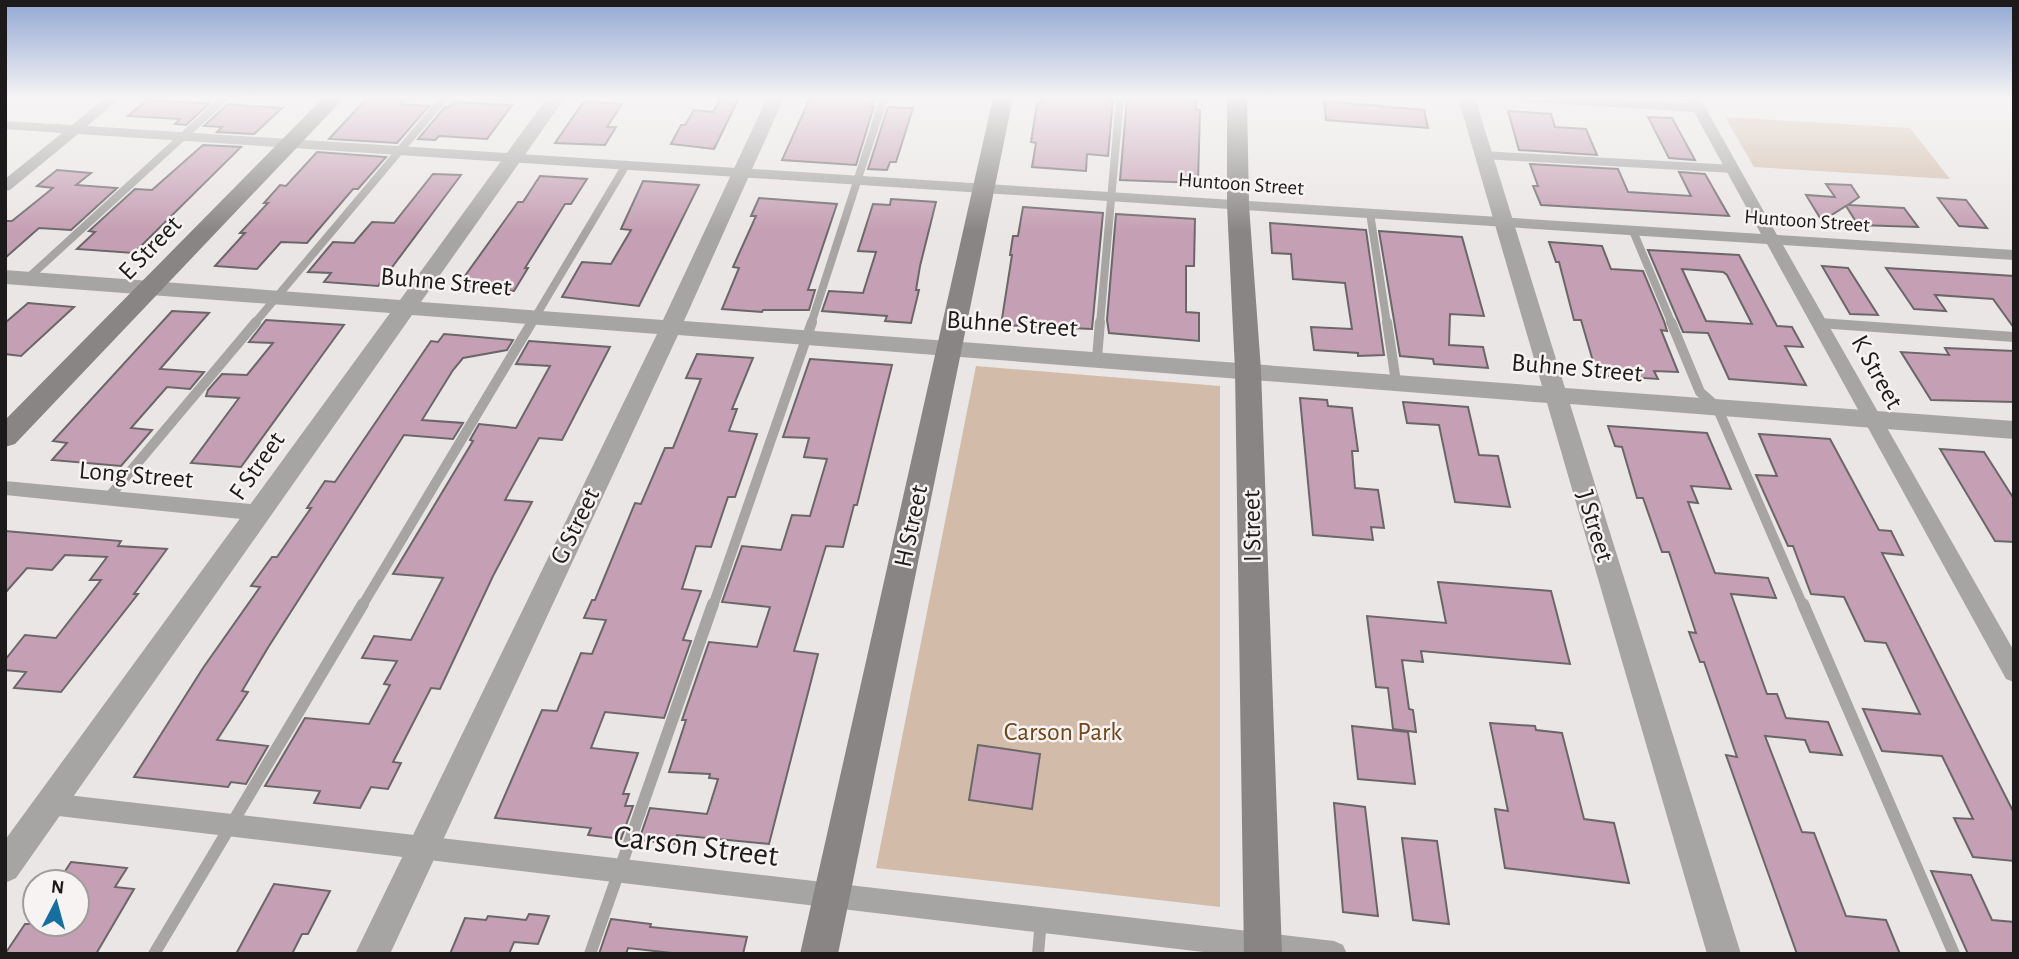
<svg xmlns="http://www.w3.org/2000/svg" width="2019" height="959" viewBox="0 0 2019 959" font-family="'Alegreya Sans',sans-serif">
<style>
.green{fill:#d2bca9}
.building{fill:#c59fb3;stroke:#6b6769;stroke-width:2;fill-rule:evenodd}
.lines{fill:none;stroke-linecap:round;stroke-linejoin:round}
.service-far2{stroke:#a7a5a4;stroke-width:8}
.service-far1{stroke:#a7a5a4;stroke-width:10}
.service{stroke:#a7a5a4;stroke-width:12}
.minor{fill:#a7a5a4;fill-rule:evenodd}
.tertiary{fill:#a7a5a4;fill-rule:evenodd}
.secondary{fill:#888584;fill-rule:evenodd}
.labels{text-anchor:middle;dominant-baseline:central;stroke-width:5;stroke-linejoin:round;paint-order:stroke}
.far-street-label{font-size:21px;fill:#1c1a1a;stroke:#f8f3f3}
.street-label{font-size:26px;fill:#1c1a1a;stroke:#f8f3f3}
.park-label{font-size:26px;fill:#714719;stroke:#f8f3f3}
.near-street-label{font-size:32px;fill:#1c1a1a;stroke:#f8f3f3}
</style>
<rect width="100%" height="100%" fill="#ebe6e6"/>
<!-- green -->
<g class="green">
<polygon points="1725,117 1910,128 1950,179 1754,167"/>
<polygon points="976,366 1220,386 1220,907 876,868"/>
</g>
<!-- building -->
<g class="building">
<polygon points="367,98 406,98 400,104 429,106 397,143 329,139"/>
<polygon points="721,98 739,98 714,149 671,144 681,125 685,125 694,110 713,112"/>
<polygon points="810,98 875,98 871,106 874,106 856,165 782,160"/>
<polygon points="1041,98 1113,98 1108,156 1087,154 1086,171 1032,167 1036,143 1031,142 1037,104 1040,104"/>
<polygon points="1127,98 1196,98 1196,109 1200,110 1198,183 1120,180"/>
<polygon points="147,100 198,103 210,103 186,125 175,124 180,119 128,116"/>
<polygon points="584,101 622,104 607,127 616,127 605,145 555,143"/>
<polygon points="1324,101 1424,110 1428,128 1326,120"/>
<polygon points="453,102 512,105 487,139 439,136 435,140 418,139 445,107 449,107"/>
<polygon points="228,104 248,106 282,108 254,134 217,132 222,127 204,126"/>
<polygon points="888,107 913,108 896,162 890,162 887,170 868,169"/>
<polygon points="1508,111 1551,114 1555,127 1586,129 1597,155 1519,150"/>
<polygon points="1648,117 1672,118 1695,160 1669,158"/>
<polygon points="203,145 241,147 134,253 77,249 95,232 89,231 135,189 152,190"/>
<polygon points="317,152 386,157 358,189 353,189 307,243 281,242 257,269 215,266 245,233 240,233 268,203 264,203 280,185 286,186"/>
<polygon points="1530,164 1618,169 1628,192 1691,196 1679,172 1705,174 1729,216 1541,205 1533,186 1538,186"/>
<polygon points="57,170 91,173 76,185 117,188 71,230 39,228 5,258 5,221 12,221 53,188 37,186"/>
<polygon points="433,174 461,175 378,286 324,282 331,273 308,272 333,242 354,243 372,222 394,223"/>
<polygon points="540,176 587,179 571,204 565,204 525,268 528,268 514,291 457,287 518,202 523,202"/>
<polygon points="643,181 699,185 639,306 562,297 582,262 611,264 631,230 621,229"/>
<polygon points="1826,184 1851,185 1859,197 1848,205 1904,208 1918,227 1858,225 1846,206 1822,221 1806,195 1835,197"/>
<polygon points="759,198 837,204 808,290 815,290 809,310 763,310 762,312 722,309 739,268 733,267 756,216 751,216"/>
<polygon points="1938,198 1966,200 1987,228 1959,226"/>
<polygon points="891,199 936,202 920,266 916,290 919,290 911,323 885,321 887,316 822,311 829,291 863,293 876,252 858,251 873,204 890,205"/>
<polygon points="1023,207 1103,213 1092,329 1001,325 1012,255 1010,255 1013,236 1018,236"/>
<polygon points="1116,214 1195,219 1194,266 1186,266 1186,312 1199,313 1199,341 1109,333 1107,320"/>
<polygon points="1270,223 1366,230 1384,355 1358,356 1358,353 1314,350 1311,327 1352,329 1345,283 1293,279 1291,254 1272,253"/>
<polygon points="1379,231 1462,237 1484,316 1450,314 1449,345 1483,347 1488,368 1434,364 1433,359 1400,356"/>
<polygon points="1549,242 1602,246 1611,269 1643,271 1664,321 1667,331 1661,330 1678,372 1654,371 1658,379 1597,375 1581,320 1574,320 1559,262 1556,262"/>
<path d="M1648,250l91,5 38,71 15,1 11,20 -18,-1 21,39 -77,-6 -21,-46 -25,-1zM1682,269l41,3 4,3 25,49 -46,-3z"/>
<polygon points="1822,266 1848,268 1878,315 1850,314"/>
<polygon points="1886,268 2014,276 2014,328 1993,299 1935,295 1946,311 1914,309"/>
<polygon points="28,303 74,307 21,356 5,354 5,323"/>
<polygon points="172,311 209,313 160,369 204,372 190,389 167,387 131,428 152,430 121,466 52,460 67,443 53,441"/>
<polygon points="266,320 344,325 241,467 191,463 239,398 206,396 208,390 222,374 247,375 273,343 249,342"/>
<polygon points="444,334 513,340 507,350 463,358 453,370 422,420 463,423 453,439 404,435 269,646 242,691 248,692 217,740 268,746 246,784 231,782 228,787 134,777 203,668 260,587 251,586 272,557 277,557 311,508 307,508 325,481 335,482 431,341 438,342"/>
<polygon points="529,341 610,347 562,440 539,438 505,500 532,502 493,576 440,689 431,688 393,762 401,763 388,789 371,787 360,808 314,803 320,791 265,786 305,718 369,724 390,685 384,684 397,661 362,658 374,636 411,640 443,578 393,574 473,441 470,440 479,424 516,428 550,366 516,364"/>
<polygon points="1945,348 2014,351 2014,402 1931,400 1901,352 1949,355"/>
<polygon points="697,354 753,358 732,409 737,409 729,431 757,434 735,497 728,497 711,547 696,546 682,589 701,591 683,640 691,641 664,718 605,712 591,748 638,753 623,794 629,794 625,806 633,806 621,839 588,835 591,828 495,818 542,710 557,711 581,653 592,654 606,620 584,618 592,600 595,600 635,503 641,504 665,448 673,448 701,379 686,378"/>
<polygon points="810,359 892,365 857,505 854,505 843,547 826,546 794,651 818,654 769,844 677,835 675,844 639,840 650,808 707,814 718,779 709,778 710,774 669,772 686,720 682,720 709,642 757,647 770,607 722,602 742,546 781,550 792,515 810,516 827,459 804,457 809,438 783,437"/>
<polygon points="1300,398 1327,400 1328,406 1352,408 1358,451 1352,451 1355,488 1378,490 1384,528 1371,527 1373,540 1313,535"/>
<polygon points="1403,402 1468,407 1479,455 1498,456 1510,507 1455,502 1439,425 1407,423"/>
<polygon points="1608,426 1707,433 1731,489 1691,486 1698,503 1688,502 1715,573 1768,578 1776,598 1731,594 1767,694 1777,694 1786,718 1828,722 1842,755 1810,752 1805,740 1765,736 1802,832 1814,833 1846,916 1886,920 1900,954 1797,954 1726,755 1737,757 1704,662 1700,662 1689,632 1696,633 1669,552 1662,552 1643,498 1637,498 1622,447 1615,446"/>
<polygon points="1759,434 1830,439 1879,530 1891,531 1903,555 1882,553 2014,813 2014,861 1973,857 1954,818 1973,819 1942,756 1882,751 1863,709 1920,714 1886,643 1865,641 1844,597 1811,594 1793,546 1788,546 1756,475 1777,476"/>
<polygon points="1940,449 1984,452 2014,499 2014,542 1995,541"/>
<polygon points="5,531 121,541 118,546 167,549 134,594 138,594 61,692 14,688 26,672 5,670 5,660 25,635 56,638 101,580 90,580 107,557 65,555 52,570 27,568 5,593"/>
<polygon points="1438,582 1551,591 1570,664 1421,651 1423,662 1402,660 1409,709 1413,710 1416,732 1393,729 1388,688 1376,687 1367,616 1446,623"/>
<polygon points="1490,723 1535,726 1536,730 1562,733 1584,819 1614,823 1629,883 1505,868 1495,809 1508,811"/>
<polygon points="1352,726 1408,732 1415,784 1358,779"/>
<polygon points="978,745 1040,754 1032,809 969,800"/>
<polygon points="1334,803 1365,807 1378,916 1343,912"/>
<polygon points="1402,838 1437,841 1449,924 1413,920"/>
<polygon points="71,862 127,868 115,887 134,889 96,954 5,954 25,924 77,924 77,882 58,882"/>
<polygon points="1931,871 1971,875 1992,920 2014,922 2014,954 1968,954"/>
<polygon points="274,884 330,891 308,934 302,934 292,954 236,954"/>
<polygon points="529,914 549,916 538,944 514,942 509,954 450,954 465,918 486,920 488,916 526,920"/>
<polygon points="611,919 651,924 650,927 747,937 743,954 681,954 628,948 626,954 599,954"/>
</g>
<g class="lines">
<!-- service-far2 -->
<g class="service-far2">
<polyline points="1483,155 1735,169"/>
<polyline points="1370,213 1387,324"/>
<polyline points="1633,231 1672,324"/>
<polyline points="28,278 225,98"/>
<polyline points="1819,323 1833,324"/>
<polyline points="254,324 444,98"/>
<polyline points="531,324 626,165"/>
<polyline points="811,324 884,98"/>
<polyline points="1100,324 1120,98"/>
</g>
<!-- service-far1 -->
<g class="service-far1">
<polyline points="1387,322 1396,382"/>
<polyline points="1671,322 1700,392 1717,407 1803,606"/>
<polyline points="1819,323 2014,337"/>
<polyline points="1097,358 1100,322"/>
<polyline points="108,498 256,322"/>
<polyline points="362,606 532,322"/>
<polyline points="713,606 812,322"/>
</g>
<!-- service -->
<g class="service">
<polyline points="1803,604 1954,954"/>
<polyline points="154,954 363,604"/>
<polyline points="590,954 713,604"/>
<polyline points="1038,954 1041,920"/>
</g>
<!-- minor -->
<g class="minor">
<polygon points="105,98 120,98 87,126 1761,234 1694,112 1529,102 1522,98 1595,98 1689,103 1686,98 1700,98 1777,235 2014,250 2014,260 1783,245 2014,651 2014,682 2006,679 1767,244 78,134 10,190 5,191 5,179 62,133 5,129 5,121 72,125"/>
<polygon points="5,481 261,505 268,508 271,513 268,518 261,521 5,495"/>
<polygon points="50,793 1334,941 1343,945 1347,954 1220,954 50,815 41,812 38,804 41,796"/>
</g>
<!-- tertiary -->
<polygon class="tertiary" points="547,98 565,98 421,302 663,320 767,98 784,98 684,321 1542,386 1458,98 1475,98 1565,388 2014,421 2014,439 1570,404 1741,954 1707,954 1547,403 678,335 390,954 355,954 657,334 412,315 16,878 5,883 5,840 390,313 5,284 5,270 400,300"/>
<!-- secondary -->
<g class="secondary">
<polygon points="323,98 344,98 15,444 5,447 5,420"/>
<polygon points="993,98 1013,98 838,954 800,954"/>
<polygon points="1227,98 1247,98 1249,205 1261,370 1282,954 1244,954 1235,370 1227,205"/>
</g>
</g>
<!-- sky -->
<linearGradient id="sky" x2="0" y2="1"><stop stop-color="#90a7d3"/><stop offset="0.42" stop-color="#f6f4f4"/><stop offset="1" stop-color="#f6f4f4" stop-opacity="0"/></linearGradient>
<rect width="2019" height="232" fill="url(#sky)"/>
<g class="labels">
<!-- far-street labels -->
<g class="far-street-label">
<text transform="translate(1241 184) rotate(4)">Huntoon Street</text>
<text transform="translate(1807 221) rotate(4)">Huntoon Street</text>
</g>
<!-- street labels -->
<g class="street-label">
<text transform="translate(150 248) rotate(-46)">E Street</text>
<text transform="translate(446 282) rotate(5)">Buhne Street</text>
<text transform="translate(1012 324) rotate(4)">Buhne Street</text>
<text transform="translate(1577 368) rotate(5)">Buhne Street</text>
<text transform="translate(1877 372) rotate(61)">K Street</text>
<text transform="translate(257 466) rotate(-55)">F Street</text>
<text transform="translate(136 475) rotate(5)">Long Street</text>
<text transform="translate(575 526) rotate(-64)">G Street</text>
<text transform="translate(911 526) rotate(-78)">H Street</text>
<text transform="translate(1252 526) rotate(-91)">I Street</text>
<text transform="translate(1595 526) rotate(73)">J Street</text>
</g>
<!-- park labels -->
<g class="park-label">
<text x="1063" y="732">Carson Park</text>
</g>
<!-- near-street labels -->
<g class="near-street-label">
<text transform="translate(696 846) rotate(7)">Carson Street</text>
</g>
</g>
<!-- border -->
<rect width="2019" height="959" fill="none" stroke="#1c1a1a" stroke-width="14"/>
<!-- north arrow -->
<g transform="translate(56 903) rotate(6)"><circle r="33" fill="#f8f3f3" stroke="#a09c9c" stroke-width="2"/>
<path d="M0-5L12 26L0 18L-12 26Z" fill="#166f9e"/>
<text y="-10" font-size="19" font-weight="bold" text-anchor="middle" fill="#1c1a1a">N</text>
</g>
</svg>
